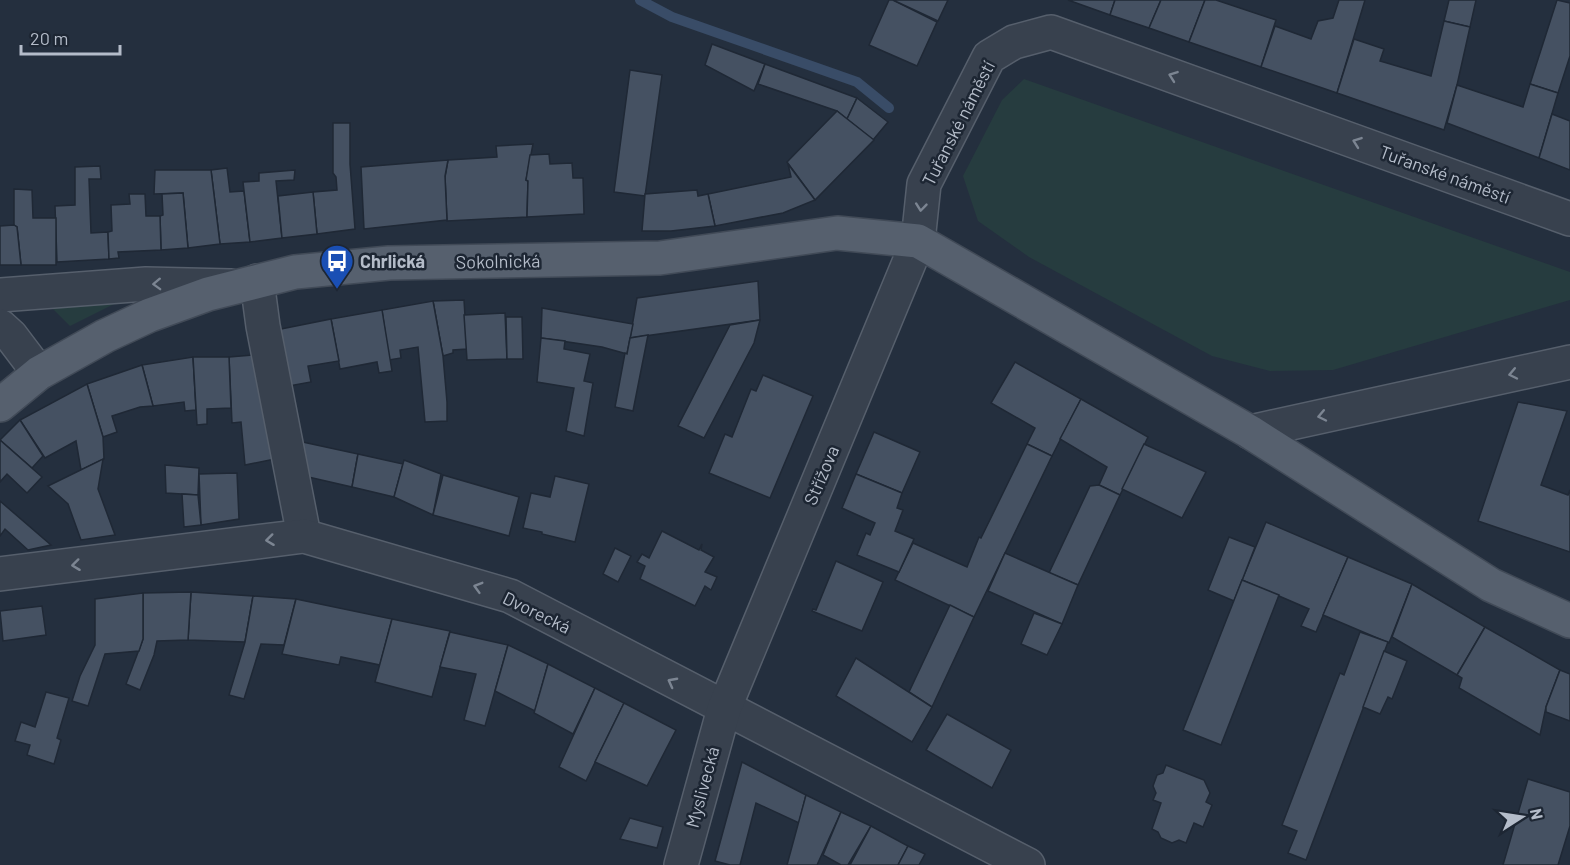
<svg xmlns="http://www.w3.org/2000/svg" width="1570" height="865" viewBox="0 0 1570 865" font-family="Barlow,sans-serif">
<style>
.green{fill:#263c3f}
.lines{fill:none;stroke-linecap:round;stroke-linejoin:round}
.stream{stroke:#394c67;stroke-width:10}
.building{fill:#455162;stroke:#1f2835;stroke-width:1.5}
.minor-casing{stroke:#565f6c;stroke-width:36}
.major-casing{stroke:#414a57;stroke-width:36}
.minor{stroke:#38414e;stroke-width:33}
.major{stroke:#56606e;stroke-width:33}
.oneway{stroke:#7c8592}
.labels{text-anchor:middle;dominant-baseline:central;stroke-width:5;stroke-linejoin:round;paint-order:stroke}
.street-label{font-size:18px;fill:#b4bcc9;stroke:#1d2633}
.poi-label{font-size:18px;font-weight:bold;fill:#b4bcc9;stroke:#1d2633;text-anchor:start}
</style>
<rect width="100%" height="100%" fill="#242f3e"/>
<!-- green -->
<g class="green">
<polygon points="1024,79 1570,272 1570,300 1333,370 1270,371 1212,356 1029,257 978,221 963,176 1002,100"/>
<polygon points="126,298 70,326 49,305"/>
</g>
<g class="lines">
<!-- stream -->
<polyline class="stream" points="640,0 672,17 857,82 889,108"/>
</g>
<!-- building -->
<g class="building">
<polygon points="889,0 893,0 937,22 917,66 869,45"/>
<polygon points="893,0 948,0 938,21"/>
<polygon points="1068,0 1115,0 1110,15"/>
<polygon points="1115,0 1161,0 1149,28 1110,15"/>
<polygon points="1161,0 1205,0 1189,42 1149,28"/>
<polygon points="1205,0 1216,0 1276,20 1261,67 1189,42"/>
<polygon points="1339,0 1365,0 1337,93 1261,67 1275,26 1311,39 1318,21 1333,18"/>
<polygon points="1449,0 1476,0 1470,27 1444,21"/>
<polygon points="1557,0 1570,3 1570,56 1558,93 1530,84"/>
<polygon points="1444,21 1470,27 1457,85 1444,130 1337,93 1354,39 1384,49 1380,61 1431,76"/>
<polygon points="712,44 765,64 754,91 705,65"/>
<polygon points="765,64 857,98 847,119 837,111 758,84"/>
<polygon points="630,70 662,75 645,196 614,192"/>
<polygon points="1530,84 1558,93 1539,158 1447,123 1457,85 1523,107"/>
<polygon points="857,98 888,122 873,140 847,119"/>
<polygon points="837,111 874,140 815,200 787,162"/>
<polygon points="1552,114 1570,121 1570,170 1539,158"/>
<polygon points="333,123 350,123 350,164 355,229 317,234 313,192 337,190 336,177 333,173"/>
<polygon points="533,144 526,180 528,181 527,217 447,221 445,177 448,160 497,157 496,146"/>
<polygon points="549,154 550,164 572,163 573,178 583,178 584,214 527,217 528,181 526,180 530,155"/>
<polygon points="448,160 445,176 447,220 364,229 361,167"/>
<polygon points="788,164 815,200 783,213 715,226 708,194 791,177"/>
<polygon points="100,166 101,179 89,179 91,233 108,232 109,259 57,262 55,206 75,205 75,167"/>
<polygon points="227,168 230,192 244,191 250,242 220,244 211,170"/>
<polygon points="155,170 211,170 220,244 188,248 183,193 154,194"/>
<polygon points="295,170 294,180 276,181 282,238 250,242 243,182 259,181 259,173"/>
<polygon points="14,189 32,190 33,218 56,218 56,265 21,265 17,227 14,225"/>
<polygon points="697,190 698,196 708,194 715,226 671,231 642,231 645,194"/>
<polygon points="313,192 317,234 282,238 278,196"/>
<polygon points="183,193 188,248 161,250 160,216 163,215 162,194"/>
<polygon points="129,194 145,194 146,216 160,216 161,250 118,252 119,258 109,259 108,232 112,231 111,205 130,204"/>
<polygon points="14,225 17,227 21,265 0,265 0,226"/>
<polygon points="758,281 760,320 630,338 637,298"/>
<polygon points="464,300 467,349 453,350 453,353 443,356 433,301"/>
<polygon points="433,301 443,356 447,402 447,421 425,422 418,347 400,350 401,358 389,360 382,310"/>
<polygon points="542,308 633,324 627,354 602,347 541,338"/>
<polygon points="382,310 392,371 379,373 377,362 340,369 331,319"/>
<polygon points="505,313 507,359 467,360 464,315"/>
<polygon points="506,317 522,317 523,359 507,359"/>
<polygon points="331,319 339,361 308,366 311,382 289,386 276,330"/>
<polygon points="760,320 754,343 704,438 678,426 730,325"/>
<polygon points="648,335 633,411 615,407 625,353 627,354 630,338"/>
<polygon points="541,338 565,341 564,349 590,354 584,381 593,383 584,436 566,431 574,388 537,382"/>
<polygon points="253,355 275,459 245,465 241,422 232,423 229,357"/>
<polygon points="193,357 196,410 185,411 184,402 153,406 142,365"/>
<polygon points="193,357 229,357 231,408 207,409 207,424 197,425"/>
<polygon points="1015,362 1081,399 1052,456 1027,444 1035,428 991,403"/>
<polygon points="142,365 153,406 140,407 112,416 117,432 103,437 87,384"/>
<polygon points="763,375 813,396 770,498 709,473 725,434 732,437 751,389 756,391"/>
<polygon points="87,384 103,437 104,459 81,470 76,441 45,458 20,420"/>
<polygon points="1081,399 1148,437 1120,495 1099,485 1107,467 1060,439"/>
<polygon points="1518,402 1567,411 1541,485 1568,495 1570,490 1570,552 1478,521"/>
<polygon points="20,420 43,456 32,468 0,440"/>
<polygon points="874,432 920,452 902,493 856,474"/>
<polygon points="0,440 42,477 27,493 7,474 0,482"/>
<polygon points="298,441 358,454 352,487 304,476"/>
<polygon points="1027,444 1052,456 974,617 895,580 913,543 967,567 979,537 981,538"/>
<polygon points="1144,444 1206,472 1182,518 1122,489"/>
<polygon points="358,454 403,464 394,497 352,487"/>
<polygon points="103,459 98,489 115,535 81,540 68,504 48,486"/>
<polygon points="404,460 441,474 433,515 394,497"/>
<polygon points="165,465 199,468 198,495 166,493"/>
<polygon points="237,473 239,519 201,525 199,474"/>
<polygon points="856,474 902,493 897,508 903,510 895,531 914,539 899,572 857,555 866,533 870,535 875,523 842,508"/>
<polygon points="443,475 519,497 509,536 433,515"/>
<polygon points="555,476 589,484 575,542 542,534 542,532 523,528 531,493 550,497"/>
<polygon points="1099,485 1120,495 1078,585 1049,573 1090,486"/>
<polygon points="182,494 198,495 201,525 184,527"/>
<polygon points="0,501 51,545 28,550 5,529 0,536"/>
<polygon points="1266,522 1348,557 1316,632 1301,626 1309,609 1242,580"/>
<polygon points="662,531 699,550 702,544 701,550 714,557 705,572 717,577 711,590 705,586 695,606 640,579 645,566 637,562 642,554 649,558"/>
<polygon points="1229,537 1255,547 1234,601 1208,590"/>
<polygon points="615,548 631,556 618,582 603,574"/>
<polygon points="1005,553 1078,585 1062,624 988,591"/>
<polygon points="1348,557 1412,584 1389,643 1323,615"/>
<polygon points="836,561 883,582 862,631 812,611 813,609 816,610"/>
<polygon points="1242,580 1279,595 1221,745 1183,730"/>
<polygon points="1412,584 1485,627 1457,675 1392,637"/>
<polygon points="191,592 253,596 245,642 188,640"/>
<polygon points="191,592 188,640 157,641 154,655 140,690 126,684 143,639 143,593"/>
<polygon points="143,593 143,639 139,651 105,654 88,706 72,701 80,676 95,645 95,599"/>
<polygon points="253,596 296,599 284,645 261,644 244,699 229,695 245,642"/>
<polygon points="296,599 392,619 380,665 341,657 339,665 282,654"/>
<polygon points="950,605 974,617 932,707 909,692"/>
<polygon points="42,606 46,635 3,641 0,611"/>
<polygon points="1034,613 1062,624 1047,655 1021,644"/>
<polygon points="392,619 450,631 432,697 375,682"/>
<polygon points="1485,627 1560,670 1546,707 1540,735 1459,688 1462,678 1457,675"/>
<polygon points="450,632 508,645 485,726 464,720 476,674 440,667"/>
<polygon points="1360,632 1388,642 1306,860 1288,853 1297,831 1282,825 1340,673 1344,675"/>
<polygon points="508,645 548,664 535,711 495,691"/>
<polygon points="1384,651 1407,661 1392,699 1388,697 1380,714 1363,707"/>
<polygon points="856,658 932,707 912,742 836,696"/>
<polygon points="548,664 595,688 573,734 534,713"/>
<polygon points="1560,670 1570,674 1570,721 1546,712 1546,707"/>
<polygon points="595,688 624,703 586,781 559,767"/>
<polygon points="46,692 69,698 57,738 61,740 54,764 27,755 30,745 15,741 21,722 35,727"/>
<polygon points="624,703 676,730 647,786 595,762"/>
<polygon points="947,714 1011,750 992,788 926,750"/>
<polygon points="742,762 806,795 799,823 756,803 740,865 730,865 715,861"/>
<polygon points="1166,765 1204,780 1210,793 1206,802 1212,805 1203,827 1194,823 1186,843 1179,840 1172,843 1161,838 1158,832 1152,829 1161,803 1153,800 1156,793 1153,786 1157,775 1163,773"/>
<polygon points="1528,779 1570,792 1570,826 1558,865 1503,865"/>
<polygon points="806,795 841,812 817,865 787,865"/>
<polygon points="841,812 871,826 848,865 841,865 823,855"/>
<polygon points="630,818 663,827 657,848 620,839"/>
<polygon points="871,826 908,846 898,865 850,865"/>
<polygon points="908,846 925,854 919,865 898,865"/>
</g>
<g class="lines">
<!-- minor casing -->
<g class="minor-casing">
<g id="minor">
<polyline points="257,281 263,326 304,536"/>
<polyline points="0,295 146,284 231,286"/>
<polyline points="0,326 11,336 39,373"/>
<polyline points="1250,432 1570,362"/>
<polyline points="0,574 304,536 510,596 1028,865"/>
<polyline points="681,865 724,709 918,241 924,184 989,57 1014,42 1051,32 1570,219"/>
</g>
</g>
<!-- major casing -->
<g class="major-casing">
<polyline id="major" points="0,405 39,373 105,336 150,315 208,294 295,272 389,263 660,258 837,233 918,241 1250,432 1491,585 1570,621"/>
</g>
<!-- minor -->
<use href="#minor" class="minor"/>
<!-- major -->
<use href="#major" class="major"/>
</g>
<!-- one-way arrows -->
<defs><path id="oneway-chevron" d="M-2-3.5L2.5 0L-2 3.5" fill="none" stroke-width="1.6" stroke-linecap="round" stroke-linejoin="round" transform="scale(1.5)"/></defs>
<g class="oneway">
<use href="#oneway-chevron" transform="translate(1173 76) rotate(-160)"/>
<use href="#oneway-chevron" transform="translate(1357 142) rotate(-160)"/>
<use href="#oneway-chevron" transform="translate(921 207) rotate(96)"/>
<use href="#oneway-chevron" transform="translate(157 284) rotate(178)"/>
<use href="#oneway-chevron" transform="translate(1513 374) rotate(168)"/>
<use href="#oneway-chevron" transform="translate(1322 416) rotate(168)"/>
<use href="#oneway-chevron" transform="translate(270 540) rotate(173)"/>
<use href="#oneway-chevron" transform="translate(76 565) rotate(173)"/>
<use href="#oneway-chevron" transform="translate(478 587) rotate(-164)"/>
<use href="#oneway-chevron" transform="translate(672 682) rotate(-152)"/>
</g>
<!-- icons -->
<defs>
<g id="bus-pin" transform="scale(1.725)"><path d="M0 17L-7.5 6A9.5 9.5 0 1 1 7.5 6Z" fill="#1a4fb4" stroke="#1d2633"/><path d="M-5-6H5V4H4V6H2V4H-2V6H-4V4H-5ZM-3.5-4V0h7V-4ZM-3.5 1.2v1.5H-2V1.2ZM2 1.2v1.5H3.5V1.2Z" fill="#fff"/></g>
</defs>
<g fill-rule="evenodd">
<use href="#bus-pin" x="337" y="261"/>
</g>
<g class="labels">
<!-- street labels -->
<g class="street-label">
<text transform="translate(958 123) rotate(-63)">Tuřanské náměstí</text>
<text transform="translate(1445 174) rotate(20)">Tuřanské náměstí</text>
<text transform="translate(498 261) rotate(-1)">Sokolnická</text>
<text transform="translate(821 475) rotate(-67)">Střížova</text>
<text transform="translate(537 612) rotate(26)">Dvorecká</text>
<text transform="translate(702 787) rotate(-75)">Myslivecká</text>
</g>
<!-- poi labels -->
<g class="poi-label">
<text x="360" y="261">Chrlická</text>
</g>
</g>
<!-- north arrow -->
<g transform="translate(1522 817) rotate(78)" stroke="#1d2633" stroke-width="4.5" paint-order="stroke">
<path d="M0-4.5L10 22L0 15L-10 22Z" fill="#b4bcc9"/>
<text y="-9" font-size="16" font-weight="bold" text-anchor="middle" fill="#b4bcc9">N</text>
</g>
<!-- scale -->
<path d="M21 45v9h99v-9" fill="none" stroke="#b4bcc9" stroke-width="3"/>
<text x="30" y="45" font-size="18" fill="#b4bcc9" stroke="#1d2633" stroke-width="4.5" paint-order="stroke">20 m</text>
</svg>
